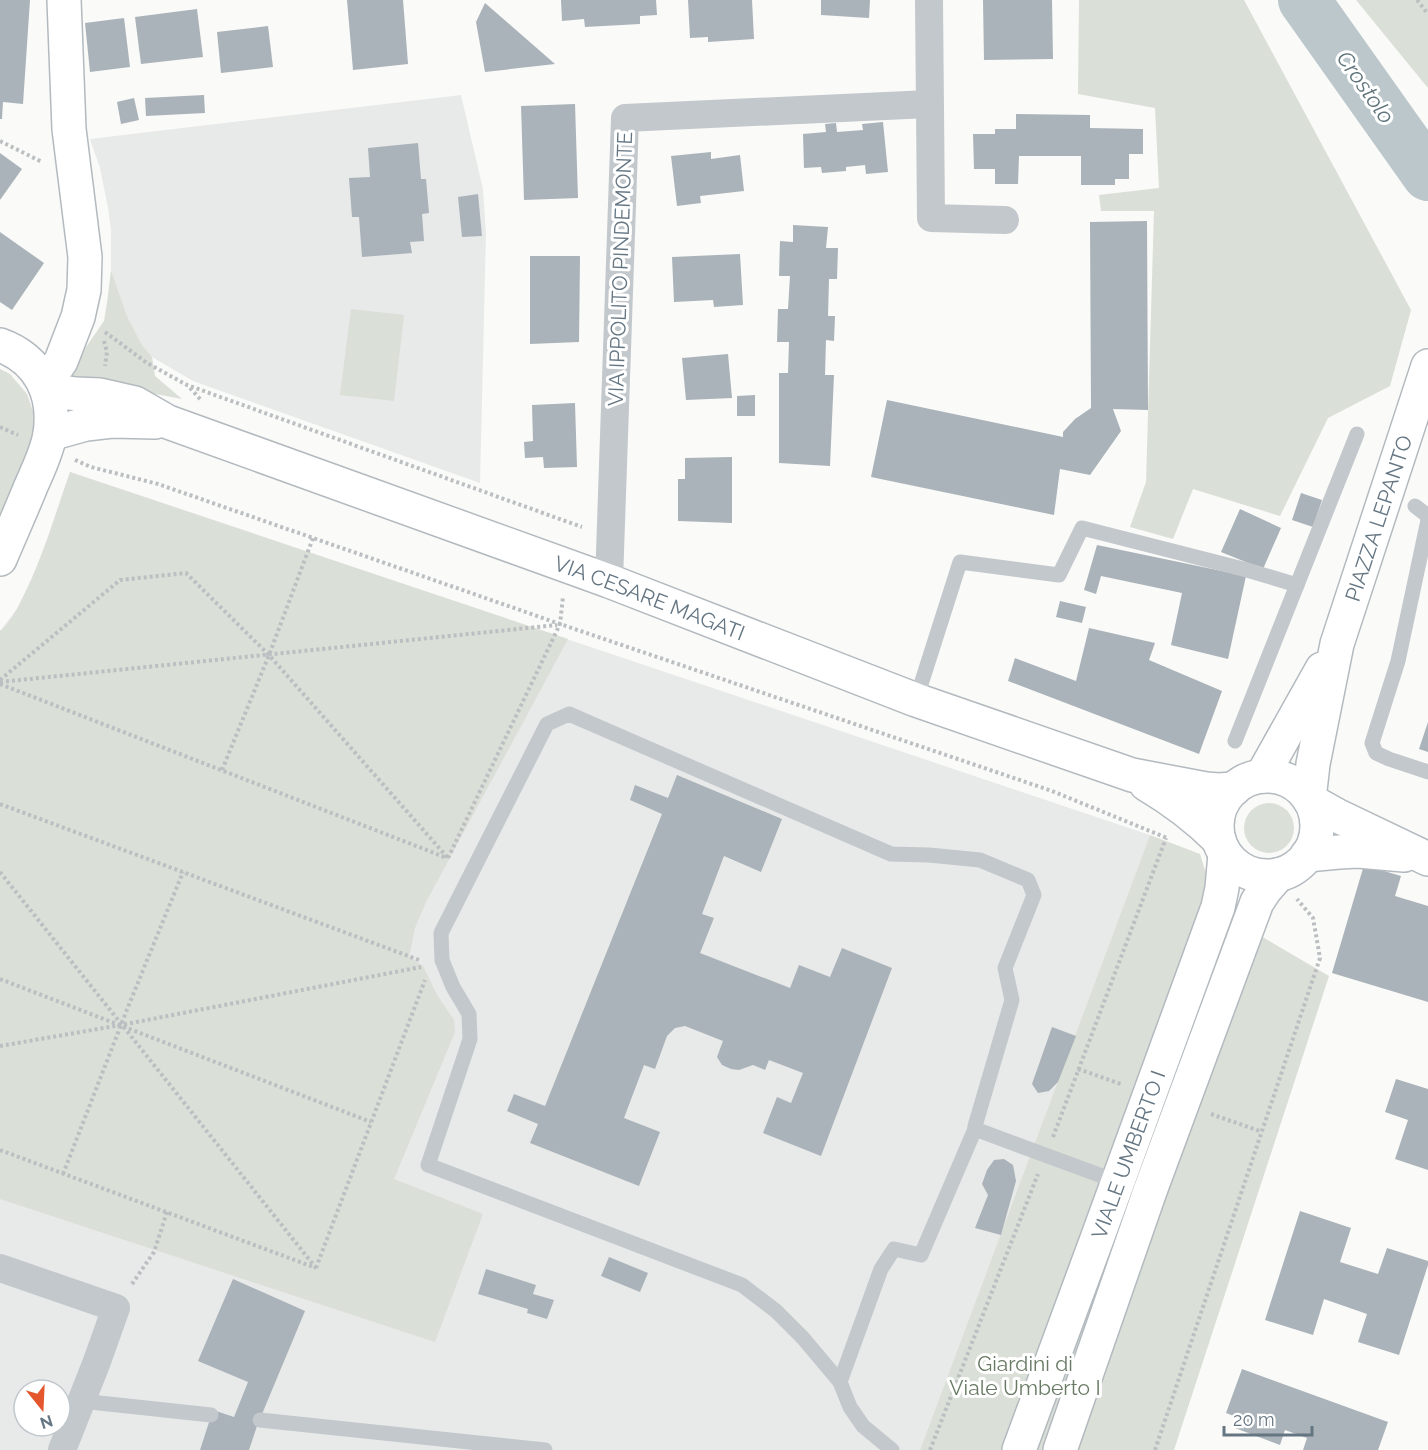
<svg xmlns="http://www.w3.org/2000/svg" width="1428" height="1450" viewBox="0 0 1428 1450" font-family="Raleway,sans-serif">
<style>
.built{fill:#e8e9e9;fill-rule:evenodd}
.green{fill:#dadfd7}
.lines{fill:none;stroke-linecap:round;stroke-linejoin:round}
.river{stroke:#bbc7cb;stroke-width:52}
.building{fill:#aab3b9}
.secondary-casing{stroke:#b3babf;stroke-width:36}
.path{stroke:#bbbfc2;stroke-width:4;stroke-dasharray:3 3;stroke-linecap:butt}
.lane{stroke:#c3c8cc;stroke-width:15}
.street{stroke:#c3c8cc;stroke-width:28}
.secondary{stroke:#fff;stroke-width:33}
.labels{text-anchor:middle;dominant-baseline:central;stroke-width:6;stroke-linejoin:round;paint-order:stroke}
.street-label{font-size:21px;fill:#657683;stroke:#fff}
.park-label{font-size:21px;fill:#687a64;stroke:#fff}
.water-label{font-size:22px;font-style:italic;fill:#60757c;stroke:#fff}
</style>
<rect width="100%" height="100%" fill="#fafaf8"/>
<!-- built -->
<g class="built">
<polygon points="461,95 483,189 486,234 480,483 193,381 152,357 142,345 127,316 111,270 111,230 108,208 100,168 90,139"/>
<path d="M70,472l1080,363 -230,615h-920v-819l17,-22 16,-33 14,-35zM24,1390h36v36h-36z"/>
</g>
<!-- green -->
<g class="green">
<polygon points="1079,0 1244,0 1411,310 1390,386 1328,418 1280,516 1193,489 1173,539 1130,527 1146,482 1154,211 1101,211 1099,195 1159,188 1155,108 1078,94"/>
<polygon points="1356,0 1428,0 1428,88"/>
<polygon points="111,270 127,316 142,345 152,357 155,376 182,399 71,378 70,370 104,321 107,303"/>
<polygon points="351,309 404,315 394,401 340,395"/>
<polygon points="0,369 10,374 27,394 34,414 32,441 29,452 0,514"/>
<path d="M70,472l498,167 -142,263 -11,26 -6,29 14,9 14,29 17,25 1,12 -61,147 89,35 -48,128 -435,-143v-568c12,-10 19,-26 26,-40 18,-38 30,-79 44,-119z"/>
<circle cx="1269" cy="828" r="25"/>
<polygon points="1150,835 1200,854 1208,880 1199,912 1259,935 1329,976 1174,1450 920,1450"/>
</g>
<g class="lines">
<!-- river -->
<polyline class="river" points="1304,0 1428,175"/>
</g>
<!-- building -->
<g class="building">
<polygon points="0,0 30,0 23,104 3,102 2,119 0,119"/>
<polygon points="347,0 403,0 408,64 353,70"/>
<polygon points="561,0 656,0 657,15 640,16 640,24 585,27 584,19 562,21"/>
<polygon points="688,0 752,0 754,39 708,42 708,37 690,38"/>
<polygon points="821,0 870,0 869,18 821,15"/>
<polygon points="983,0 1052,0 1053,59 984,60"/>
<polygon points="485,3 555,64 485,72 476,22"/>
<polygon points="197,9 203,57 141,64 135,17"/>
<polygon points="124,18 130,67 90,72 85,23"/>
<polygon points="268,26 273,67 221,73 217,32"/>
<polygon points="204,95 205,113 146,116 145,98"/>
<polygon points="134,98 139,120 121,124 117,102"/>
<polygon points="575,104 578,198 524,200 521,106"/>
<polygon points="1016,114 1090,115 1090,128 1143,129 1143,154 1129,154 1129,179 1115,179 1115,185 1081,185 1081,156 1019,156 1018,184 995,184 995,169 974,169 973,134 995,134 995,129 1016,129"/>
<polygon points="883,122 888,172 866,174 865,165 846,167 846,171 822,173 821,167 804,168 803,134 826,132 825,124 836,123 837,132 863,130 862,124"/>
<polygon points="418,143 421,179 426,179 429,213 422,214 424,241 410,242 412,253 362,257 359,217 352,217 349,178 370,177 368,148"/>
<polygon points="711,152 711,159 740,155 744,191 700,196 701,203 677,206 671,156"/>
<polygon points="0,153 22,169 0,200"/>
<polygon points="478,194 482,236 462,237 458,197"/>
<polygon points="1147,221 1148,410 1113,409 1121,431 1090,475 1060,469 1054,515 871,477 887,400 1063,437 1063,432 1075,419 1091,408 1090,222"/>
<polygon points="793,225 828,227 826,248 838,248 837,279 829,279 828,316 835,316 834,341 826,340 825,375 834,375 830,466 779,463 779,373 788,373 789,342 777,342 778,309 788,309 790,276 779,276 780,241 793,242"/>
<polygon points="0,232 44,263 12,310 0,302"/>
<polygon points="740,254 743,305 714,307 713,300 674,302 672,257"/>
<polygon points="530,256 580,256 579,342 530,344"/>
<polygon points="728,354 732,398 686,400 682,358"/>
<polygon points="755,395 755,416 737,416 737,396"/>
<polygon points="575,403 577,467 544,468 543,457 525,458 524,442 533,441 532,405"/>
<polygon points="732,457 732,523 678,521 678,479 685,479 685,458"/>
<polygon points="1301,493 1322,500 1313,527 1292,520"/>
<polygon points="1240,509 1281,528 1263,569 1221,552"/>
<polygon points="1097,545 1246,576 1228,659 1171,645 1182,593 1101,576 1096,594 1084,590"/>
<polygon points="1060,601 1086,607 1082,623 1056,617"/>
<polygon points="1089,628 1155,643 1149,660 1222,691 1199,754 1008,681 1015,658 1076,681"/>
<polygon points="1428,722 1428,752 1419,749"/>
<polygon points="677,775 782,819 761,872 724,856 702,914 714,918 700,953 790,988 799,965 830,977 842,948 892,968 821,1156 763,1133 777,1097 791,1103 803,1073 769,1060 765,1070 753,1065 739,1070 731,1069 722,1065 717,1057 723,1041 685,1026 675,1028 667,1036 655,1069 644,1065 624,1118 660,1132 639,1186 530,1143 538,1124 507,1111 514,1094 545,1106 662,814 630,800 635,785 668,798"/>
<polygon points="1364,865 1401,876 1395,896 1428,906 1428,1002 1332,973"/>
<polygon points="1052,1027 1076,1036 1058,1082 1049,1091 1038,1093 1032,1084"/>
<polygon points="1396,1079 1428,1089 1428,1170 1395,1159 1408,1120 1385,1112"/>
<polygon points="1004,1159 1013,1165 1016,1181 1001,1235 975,1228 988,1195 982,1184 987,1170 994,1160"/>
<polygon points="1300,1211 1351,1228 1340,1262 1378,1274 1387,1248 1428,1261 1428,1265 1399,1355 1358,1342 1367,1314 1324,1299 1313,1335 1265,1320"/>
<polygon points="609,1257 648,1273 640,1292 601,1276"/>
<polygon points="486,1269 536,1285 533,1294 554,1300 547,1319 527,1313 528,1309 478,1294"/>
<polygon points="233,1279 305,1311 257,1426 249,1450 200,1450 213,1410 234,1417 248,1382 198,1361"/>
<polygon points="1242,1369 1388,1422 1378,1450 1303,1450 1307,1438 1285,1430 1280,1445 1235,1428 1239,1418 1226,1413"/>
</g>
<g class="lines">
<!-- secondary casing -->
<g class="secondary-casing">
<g id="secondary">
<path d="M0,345c39,14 56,49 50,89 -3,18 -12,36 -19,52 -10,25 -21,49 -31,73"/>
<polyline points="45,384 61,361 78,317 84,290 85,257 69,129 64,0"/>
<path id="s1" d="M47,390l29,4 24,1 35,8 33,19 441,159 307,119 216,75 74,14 12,1 16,-1"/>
<polyline points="50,434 86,424 112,421 155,422"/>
<polyline points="1262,776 1322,669"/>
<circle cx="1267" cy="826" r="50"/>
<path d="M1146,784c27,16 51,34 73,56"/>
<path id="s2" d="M1309,799l4,-35 24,-120 91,-278"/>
<polyline points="1311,801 1338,816 1428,859"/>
<polyline points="1307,855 1339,852 1358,851 1404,855"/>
<path id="s3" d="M1019,1450l79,-214 120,-329 4,-19 3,-34"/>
<polyline points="1060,1450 1150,1191 1257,902 1265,890 1278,875"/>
</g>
</g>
<!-- path -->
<g class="path">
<polyline points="1417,0 1428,14"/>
<polyline points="0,141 42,162"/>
<polyline points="105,332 147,363 187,385 582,527"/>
<polyline points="104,341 107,352 105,366"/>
<polyline points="190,388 201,400"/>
<polyline points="0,427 18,435"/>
<polyline points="75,460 91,467 158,484 560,624 1052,791 1167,838"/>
<polyline points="0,680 120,580 186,573 269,655 448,858"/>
<polyline points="0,682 557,625"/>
<polyline points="0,684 447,858"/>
<polyline points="222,770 269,655 313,538"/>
<polyline points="0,804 419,960"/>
<polyline points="448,858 560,624 563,597"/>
<polyline points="0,872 316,1268"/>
<polyline points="0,979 371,1122"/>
<polyline points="0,1046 121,1025 421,967"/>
<polyline points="1078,1069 1121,1084"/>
<polyline points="1211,1114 1262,1132"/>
<polyline points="1053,1137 1166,838"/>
<polyline points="0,1150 316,1268"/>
<polyline points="63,1174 128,1007 183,872"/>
<polyline points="316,1268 425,980"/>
<polyline points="132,1284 154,1252 167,1212"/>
<polyline points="930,1450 1038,1174"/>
<polyline points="1155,1450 1320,958 1313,918 1297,899"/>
</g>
<!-- lane -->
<g class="lane">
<polyline points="1415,506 1428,516"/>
<polyline points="1428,520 1398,661 1372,743 1376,753 1389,759 1428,772"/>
<polyline points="916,700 960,562 1059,575 1082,528 1247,570 1297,585"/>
<polyline points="1235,741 1357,434"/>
<polyline points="840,1382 881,1269 894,1249 921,1255 975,1129"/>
<polyline points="81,1401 211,1415"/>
<polyline points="260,1420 545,1450"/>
<polyline points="892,1450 863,1426 850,1407 840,1382 803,1338 776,1311 742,1285 428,1165 470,1039 469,1014 453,987 442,960 441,933 547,724 569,714 891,854 929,855 980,860 1028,880 1034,895 1005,968 1012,1000 975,1126 975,1129 1121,1183"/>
</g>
<!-- street -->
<g class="street">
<polyline points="929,0 931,218 1005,220"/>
<polyline points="609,581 625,118 929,104"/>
<polyline points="0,1268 116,1308 96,1364 62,1450"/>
</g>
<!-- secondary -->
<use href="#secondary" class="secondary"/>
</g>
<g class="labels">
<!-- street labels -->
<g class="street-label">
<text transform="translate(620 269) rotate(-88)">VIA IPPOLITO PINDEMONTE</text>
<text stroke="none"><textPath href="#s2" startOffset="290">PIAZZA LEPANTO</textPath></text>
<text stroke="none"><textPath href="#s1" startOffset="640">VIA CESARE MAGATI</textPath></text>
<text stroke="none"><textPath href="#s3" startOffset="315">VIALE UMBERTO I</textPath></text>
</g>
<!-- park labels -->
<g class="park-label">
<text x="1025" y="1363">Giardini di<tspan x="1025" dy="24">Viale Umberto I</tspan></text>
</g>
<!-- water labels -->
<g class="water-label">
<text transform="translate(1366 87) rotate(55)">Crostolo</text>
</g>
</g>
<!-- north arrow -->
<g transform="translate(42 1408) rotate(162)"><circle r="28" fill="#ffffff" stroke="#c1c8cd" stroke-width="1.5"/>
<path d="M0-4.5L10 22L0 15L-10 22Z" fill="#e4572e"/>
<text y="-9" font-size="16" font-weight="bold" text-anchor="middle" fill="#657683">N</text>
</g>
<!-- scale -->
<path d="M1224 1426v9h88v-9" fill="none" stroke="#657683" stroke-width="3"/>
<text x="1233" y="1426" font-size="18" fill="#657683" stroke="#ffffff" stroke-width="4.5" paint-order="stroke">20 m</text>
</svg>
